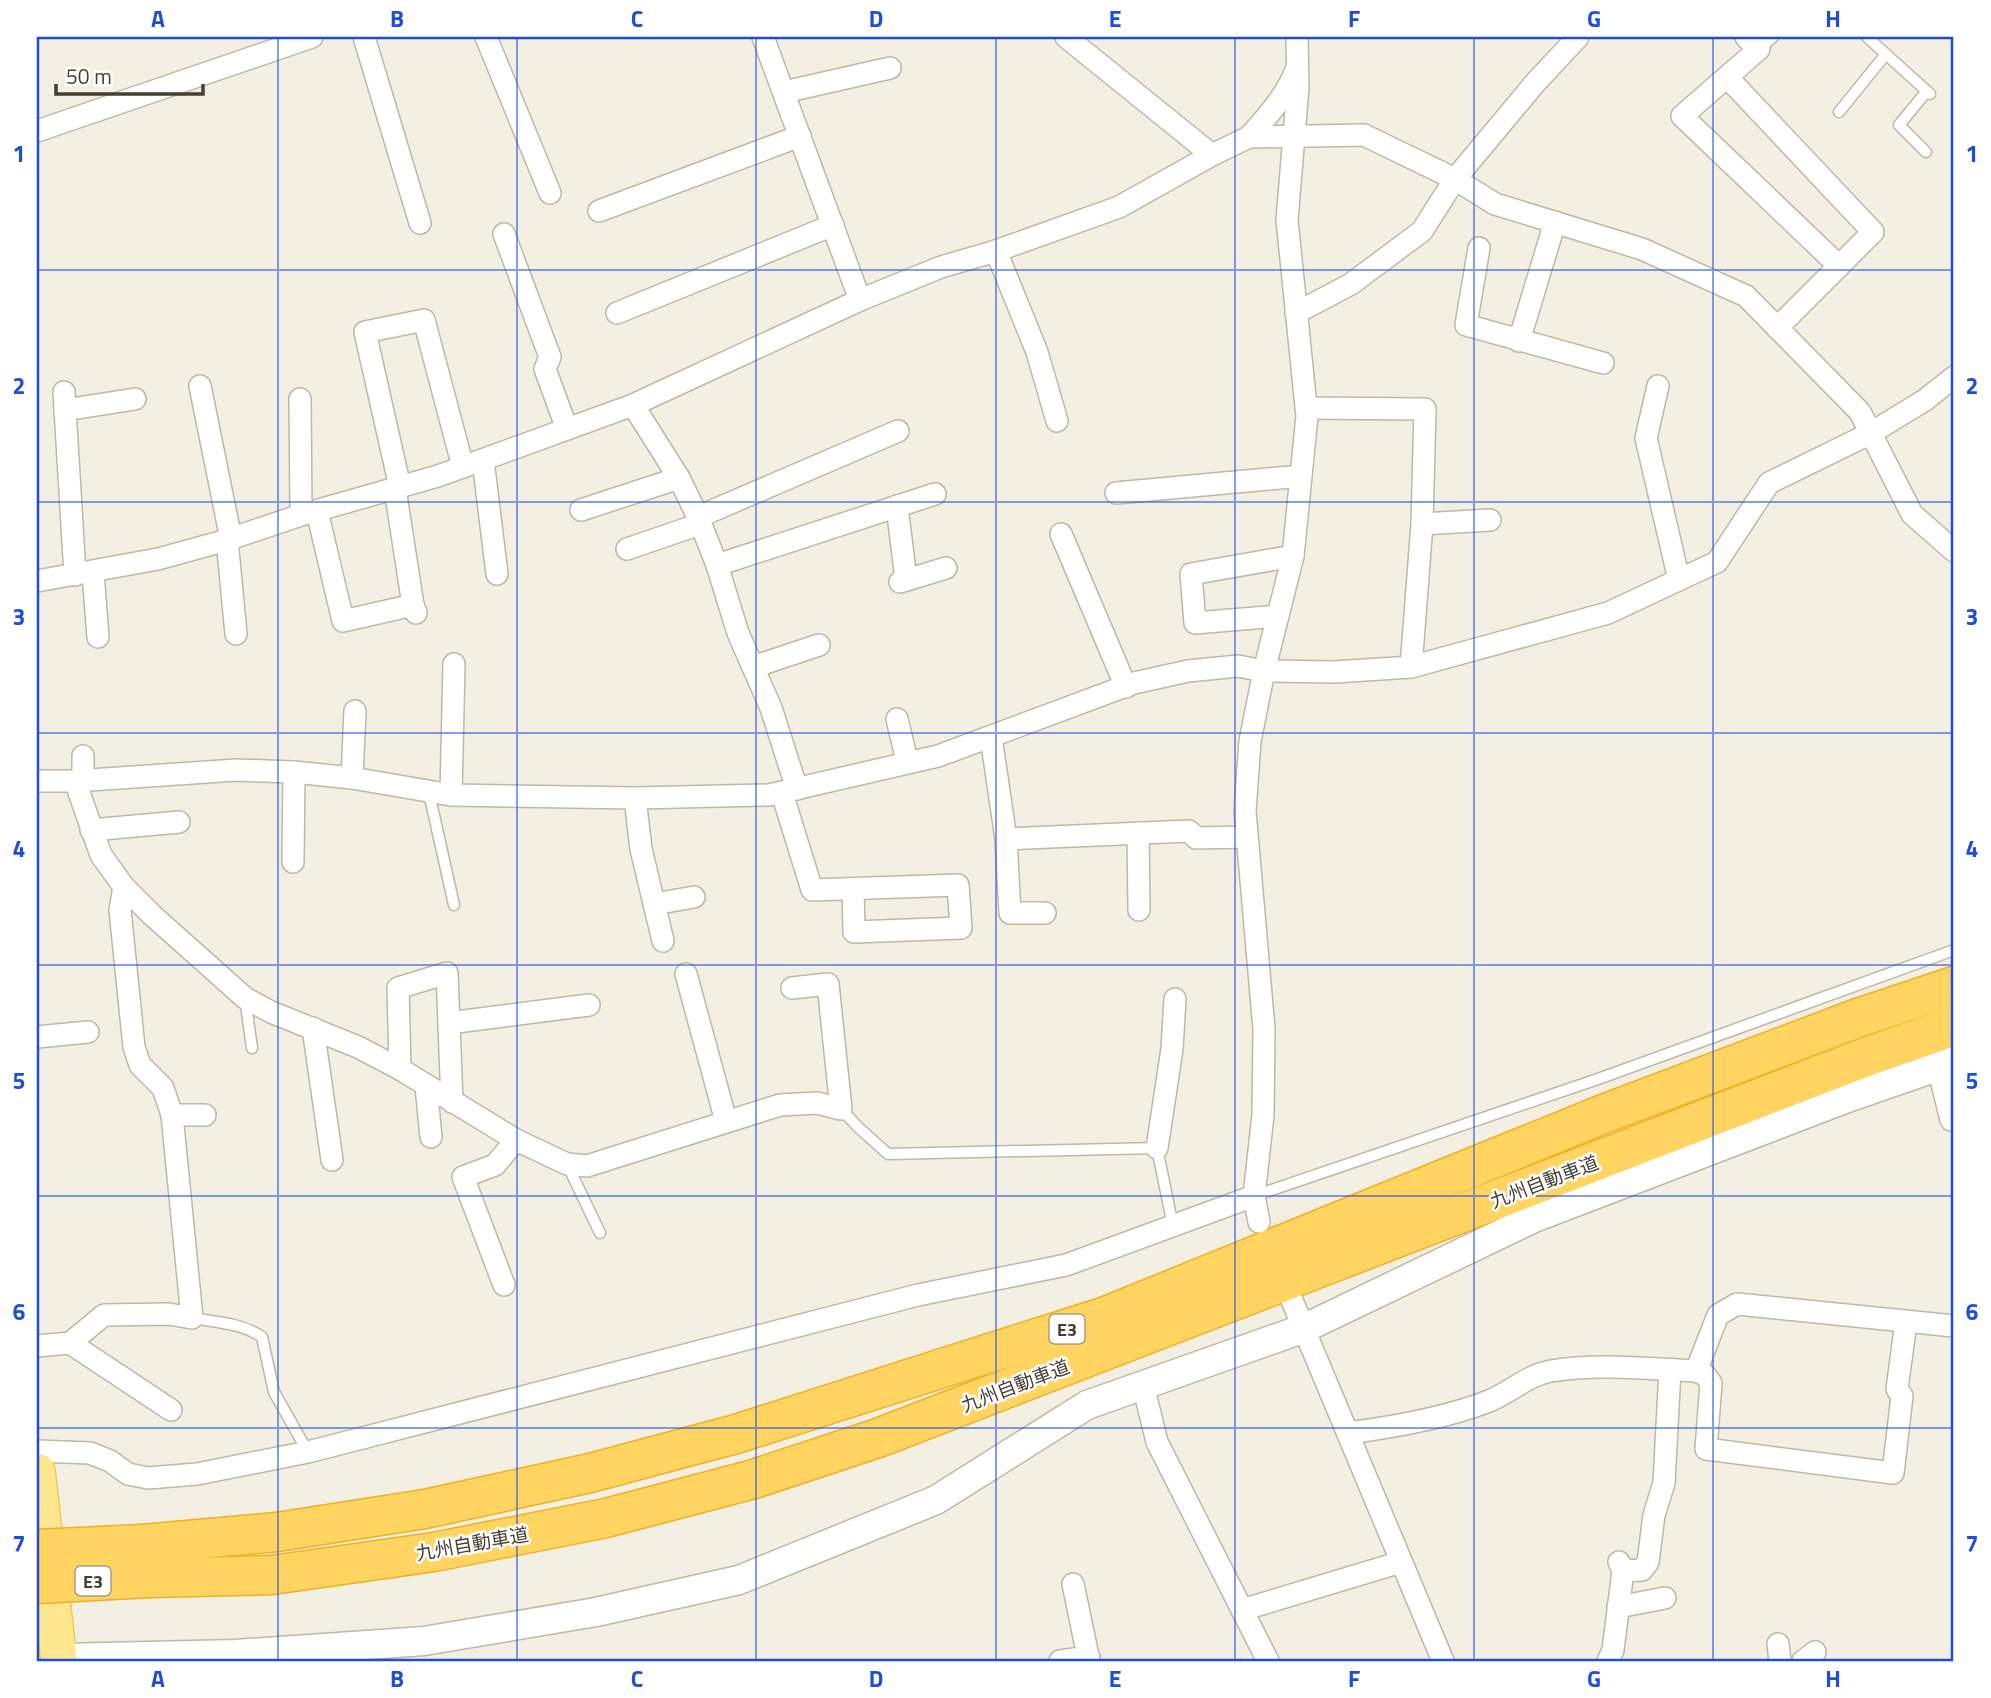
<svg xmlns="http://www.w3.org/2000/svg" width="1991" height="1698" viewBox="0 0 1991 1698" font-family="'Titillium Web','Noto Sans JP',sans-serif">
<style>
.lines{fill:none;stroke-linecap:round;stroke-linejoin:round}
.service-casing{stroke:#bfb8a4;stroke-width:13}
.minor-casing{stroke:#bfb8a4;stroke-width:24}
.tertiary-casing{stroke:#bfb8a4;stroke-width:31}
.primary-casing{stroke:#f1cb53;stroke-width:38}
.motorway-casing{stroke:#efb021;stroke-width:41}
.service{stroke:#fff;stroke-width:10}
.minor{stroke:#fff;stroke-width:21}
.tertiary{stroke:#fff;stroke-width:28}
.primary{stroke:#ffe68f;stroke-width:35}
.motorway{stroke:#ffd461;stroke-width:38}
.motorway-bridge-casing{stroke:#efb021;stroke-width:41;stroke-linecap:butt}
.motorway-bridge{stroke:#ffd461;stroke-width:38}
.grid{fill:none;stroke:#1d4ed8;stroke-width:2;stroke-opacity:0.55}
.labels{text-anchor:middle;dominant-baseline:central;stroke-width:5;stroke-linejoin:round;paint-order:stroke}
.shield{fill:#fff;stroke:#7d7970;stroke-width:2}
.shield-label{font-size:18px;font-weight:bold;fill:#453f32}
.street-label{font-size:19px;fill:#453f32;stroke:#fff}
.neatline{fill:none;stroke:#1d4ed8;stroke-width:2.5}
.grid-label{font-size:23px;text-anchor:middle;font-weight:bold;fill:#1d4ed8}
</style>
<rect width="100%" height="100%" fill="#f3efe2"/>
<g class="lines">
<!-- service casing -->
<g class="service-casing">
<g id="service">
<polyline points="1867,37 1930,94"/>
<polyline points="1759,49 1773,37"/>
<polyline points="1839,112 1886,54"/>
<polyline points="1926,152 1899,125 1927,91"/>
<polyline points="429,793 454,905"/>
<polyline points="245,998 252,1048"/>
<polyline points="841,1109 859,1128 888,1154 1157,1148 1173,1226"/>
<polyline points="567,1164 600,1233"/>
<polyline points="1254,1196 1598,1079 1954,950"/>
<path d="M192,1318c23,4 50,5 70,19l12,55 34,60"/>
</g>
</g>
<!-- minor casing -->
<g class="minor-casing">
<g id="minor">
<polyline points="364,37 420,223"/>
<polyline points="486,37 550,193"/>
<polyline points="763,37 860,300"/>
<polyline points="1066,37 1212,155"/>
<polyline points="1746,37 1759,49 1682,116 1839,266 1777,328"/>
<polyline points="1727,77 1873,232 1839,266"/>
<polyline points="784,92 890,68"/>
<polyline points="37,131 312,37"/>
<path d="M1249,137c18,-20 37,-41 47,-67"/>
<polyline points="599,211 800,136"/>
<polyline points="504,234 550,357 545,369 567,429"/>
<polyline points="1479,248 1466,325 1603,363"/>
<polyline points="996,251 1037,352 1057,421"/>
<polyline points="617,313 833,225"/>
<polyline points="1296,313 1351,284 1422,231 1455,179 1495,204 1642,249 1746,296 1860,412 1912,514 1954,551"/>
<polyline points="1519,341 1555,222"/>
<polyline points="200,386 231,539"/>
<polyline points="1658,386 1646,438 1679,580"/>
<polyline points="64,392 75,575"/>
<polyline points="300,399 301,515"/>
<polyline points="633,405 679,478 698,517 717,565 738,633 771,708 797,789"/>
<polyline points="1306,408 1425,409 1422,524 1411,667"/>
<polyline points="65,410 135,399"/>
<polyline points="483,460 497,574"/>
<polyline points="400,487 365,332 424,320 463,467"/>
<polyline points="395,489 413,605"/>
<polyline points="1116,493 1301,476"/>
<polyline points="897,506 906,580"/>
<polyline points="581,510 679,478"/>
<polyline points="317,511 343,621 413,605 416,613"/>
<polyline points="698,517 898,431"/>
<polyline points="1422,524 1490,520"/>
<polyline points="1061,534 1126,687"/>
<polyline points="227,540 236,634"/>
<polyline points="627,549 700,524"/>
<polyline points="717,565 935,494"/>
<polyline points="93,573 98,637"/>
<polyline points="37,581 158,559 227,540 301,515 438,476 633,405 860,300 941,267 996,251 1119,207 1212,155 1249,137 1364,135 1455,179 1536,82 1578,37"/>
<polyline points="900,582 946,568"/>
<polyline points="1278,616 1195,623 1191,574 1293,556"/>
<polyline points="753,667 819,645"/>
<polyline points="897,719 907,761"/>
<polyline points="991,737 1006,839"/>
<polyline points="352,778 355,711"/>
<polyline points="83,780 83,756"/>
<polyline points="37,781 75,781 236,770 294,772 352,778 451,795 635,798 769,795 938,756 1134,683 1188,671 1238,666 1264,671 1334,672 1411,667 1608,613 1717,562 1769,483 1871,433 1925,400 1954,377"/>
<polyline points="75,781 101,855 124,887 152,915 245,998 271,1012 358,1047 400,1069 516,1140 567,1164 587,1166 780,1105 817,1103 841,1109 828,984 792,988"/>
<polyline points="782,793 812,890 958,885 961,928 854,932 853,889"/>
<polyline points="451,795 454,664"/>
<polyline points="635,798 641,849 663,941"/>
<polyline points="91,830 179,822"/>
<polyline points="1138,833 1139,910"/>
<polyline points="293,862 294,772"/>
<polyline points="124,887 120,910 134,1047 140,1065 163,1088 172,1115"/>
<polyline points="654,904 694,897"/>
<polyline points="1045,913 1010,913 1006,839 1189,831 1196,838 1246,837"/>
<polyline points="686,974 726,1121"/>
<polyline points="449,1023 589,1005"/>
<polyline points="313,1028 332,1160"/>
<polyline points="37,1037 88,1032"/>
<polyline points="1938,1067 1951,1120 1954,1120"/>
<polyline points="400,1069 398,988 447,973 452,1102"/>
<polyline points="426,1086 431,1137"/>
<polyline points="1157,1148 1172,1049 1175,999"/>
<polyline points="1259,1222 1254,1196 1263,1115 1264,1029 1245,811 1250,741 1264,671 1293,556 1307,416 1287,220 1298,87 1297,37"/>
<polyline points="504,1285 463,1177 495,1165 516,1140"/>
<polyline points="1291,1298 1443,1661"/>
<polyline points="70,1343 171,1410"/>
<polyline points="37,1346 70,1343 104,1315 169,1314 192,1318 172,1115 205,1115"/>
<polyline points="1696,1371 1705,1375 1711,1383 1706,1449 1893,1473 1902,1396 1897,1389 1906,1322"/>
<polyline points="1143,1385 1157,1442 1268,1661"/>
<path d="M1348,1433c46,-6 98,-15 141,-32 22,-9 39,-26 62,-30 47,-8 97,-2 145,0l22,-56 19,-11 217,22"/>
<polyline points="37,1451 90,1453 110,1461 128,1474 148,1478 197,1474 308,1452 918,1295 1066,1265 1254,1196"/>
<polyline points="1619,1562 1623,1571 1642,1570 1648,1562 1654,1515 1664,1483 1670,1370"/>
<polyline points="1073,1584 1089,1661"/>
<polyline points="1618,1607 1665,1598"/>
<polyline points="1242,1610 1401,1562"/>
<polyline points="1778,1644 1780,1661"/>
<polyline points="1060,1661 1089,1657"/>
<polyline points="1608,1661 1613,1650 1623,1571"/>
<polyline points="1803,1661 1815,1652"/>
</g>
</g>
<!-- tertiary casing -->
<g class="tertiary-casing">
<polyline id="tertiary" points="59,1658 235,1654 424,1641 596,1612 739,1580 936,1500 1087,1405 1305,1328 1534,1218 1850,1097 1954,1061"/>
</g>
<!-- primary casing -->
<g class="primary-casing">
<polyline id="primary" points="37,1471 59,1661"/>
</g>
<!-- motorway casing -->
<g class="motorway-casing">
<g id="motorway">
<polyline points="143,1544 277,1532 425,1509 590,1473 736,1434 1106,1316 1606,1113 1858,1018 1954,986"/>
<polyline points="150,1578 272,1575 434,1552 606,1518 754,1479 878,1438 1866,1057 1954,1026"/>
</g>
</g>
<!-- service -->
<use href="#service" class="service"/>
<!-- minor -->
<use href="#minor" class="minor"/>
<!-- tertiary -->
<use href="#tertiary" class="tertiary"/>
<!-- primary -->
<use href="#primary" class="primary"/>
<!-- motorway -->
<use href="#motorway" class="motorway"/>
<!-- motorway-bridge casing -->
<g class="motorway-bridge-casing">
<g id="motorway-bridge">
<polyline points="37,1549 143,1544"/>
<polyline points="37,1584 150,1578"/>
</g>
</g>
<!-- motorway-bridge -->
<use href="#motorway-bridge" class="motorway-bridge"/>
</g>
<!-- grid -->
<path class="grid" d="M278,37v1624M517,37v1624M756,37v1624M996,37v1624M1235,37v1624M1474,37v1624M1713,37v1624M37,270h1917M37,502h1917M37,733h1917M37,965h1917M37,1196h1917M37,1428h1917"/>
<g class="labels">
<!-- shield labels -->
<g class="shield">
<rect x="1049.5" y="1314.5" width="35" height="29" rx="5"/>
<rect x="75.5" y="1566.5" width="35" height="29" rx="5"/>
</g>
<g class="shield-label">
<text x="1067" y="1329">E3</text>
<text x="93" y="1581">E3</text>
</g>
<!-- street labels -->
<g class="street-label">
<text transform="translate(1544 1181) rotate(-21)">九州自動車道</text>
<text transform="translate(1015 1385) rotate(-21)">九州自動車道</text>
<text transform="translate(472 1543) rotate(-10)">九州自動車道</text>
</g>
</g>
<!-- border -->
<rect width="1991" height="1698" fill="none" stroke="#ffffff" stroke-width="77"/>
<!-- scale -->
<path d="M56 84v10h147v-10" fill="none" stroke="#453f32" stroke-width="3.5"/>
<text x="66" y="84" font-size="21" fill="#453f32" stroke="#ffffff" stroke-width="5" paint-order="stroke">50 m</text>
<rect x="38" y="38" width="1914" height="1622" class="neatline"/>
<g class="grid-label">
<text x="158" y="27">A</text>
<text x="397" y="27">B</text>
<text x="637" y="27">C</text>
<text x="876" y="27">D</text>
<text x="1115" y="27">E</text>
<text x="1354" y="27">F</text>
<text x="1594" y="27">G</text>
<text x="1833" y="27">H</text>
<text x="19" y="162">1</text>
<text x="1972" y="162">1</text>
<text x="19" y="394">2</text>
<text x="1972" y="394">2</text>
<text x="19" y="625">3</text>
<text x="1972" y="625">3</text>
<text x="19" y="857">4</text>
<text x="1972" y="857">4</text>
<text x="19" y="1089">5</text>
<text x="1972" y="1089">5</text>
<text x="19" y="1320">6</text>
<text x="1972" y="1320">6</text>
<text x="19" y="1552">7</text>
<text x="1972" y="1552">7</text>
<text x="158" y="1687">A</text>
<text x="397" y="1687">B</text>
<text x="637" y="1687">C</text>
<text x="876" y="1687">D</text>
<text x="1115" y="1687">E</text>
<text x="1354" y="1687">F</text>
<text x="1594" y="1687">G</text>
<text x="1833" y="1687">H</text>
</g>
</svg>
